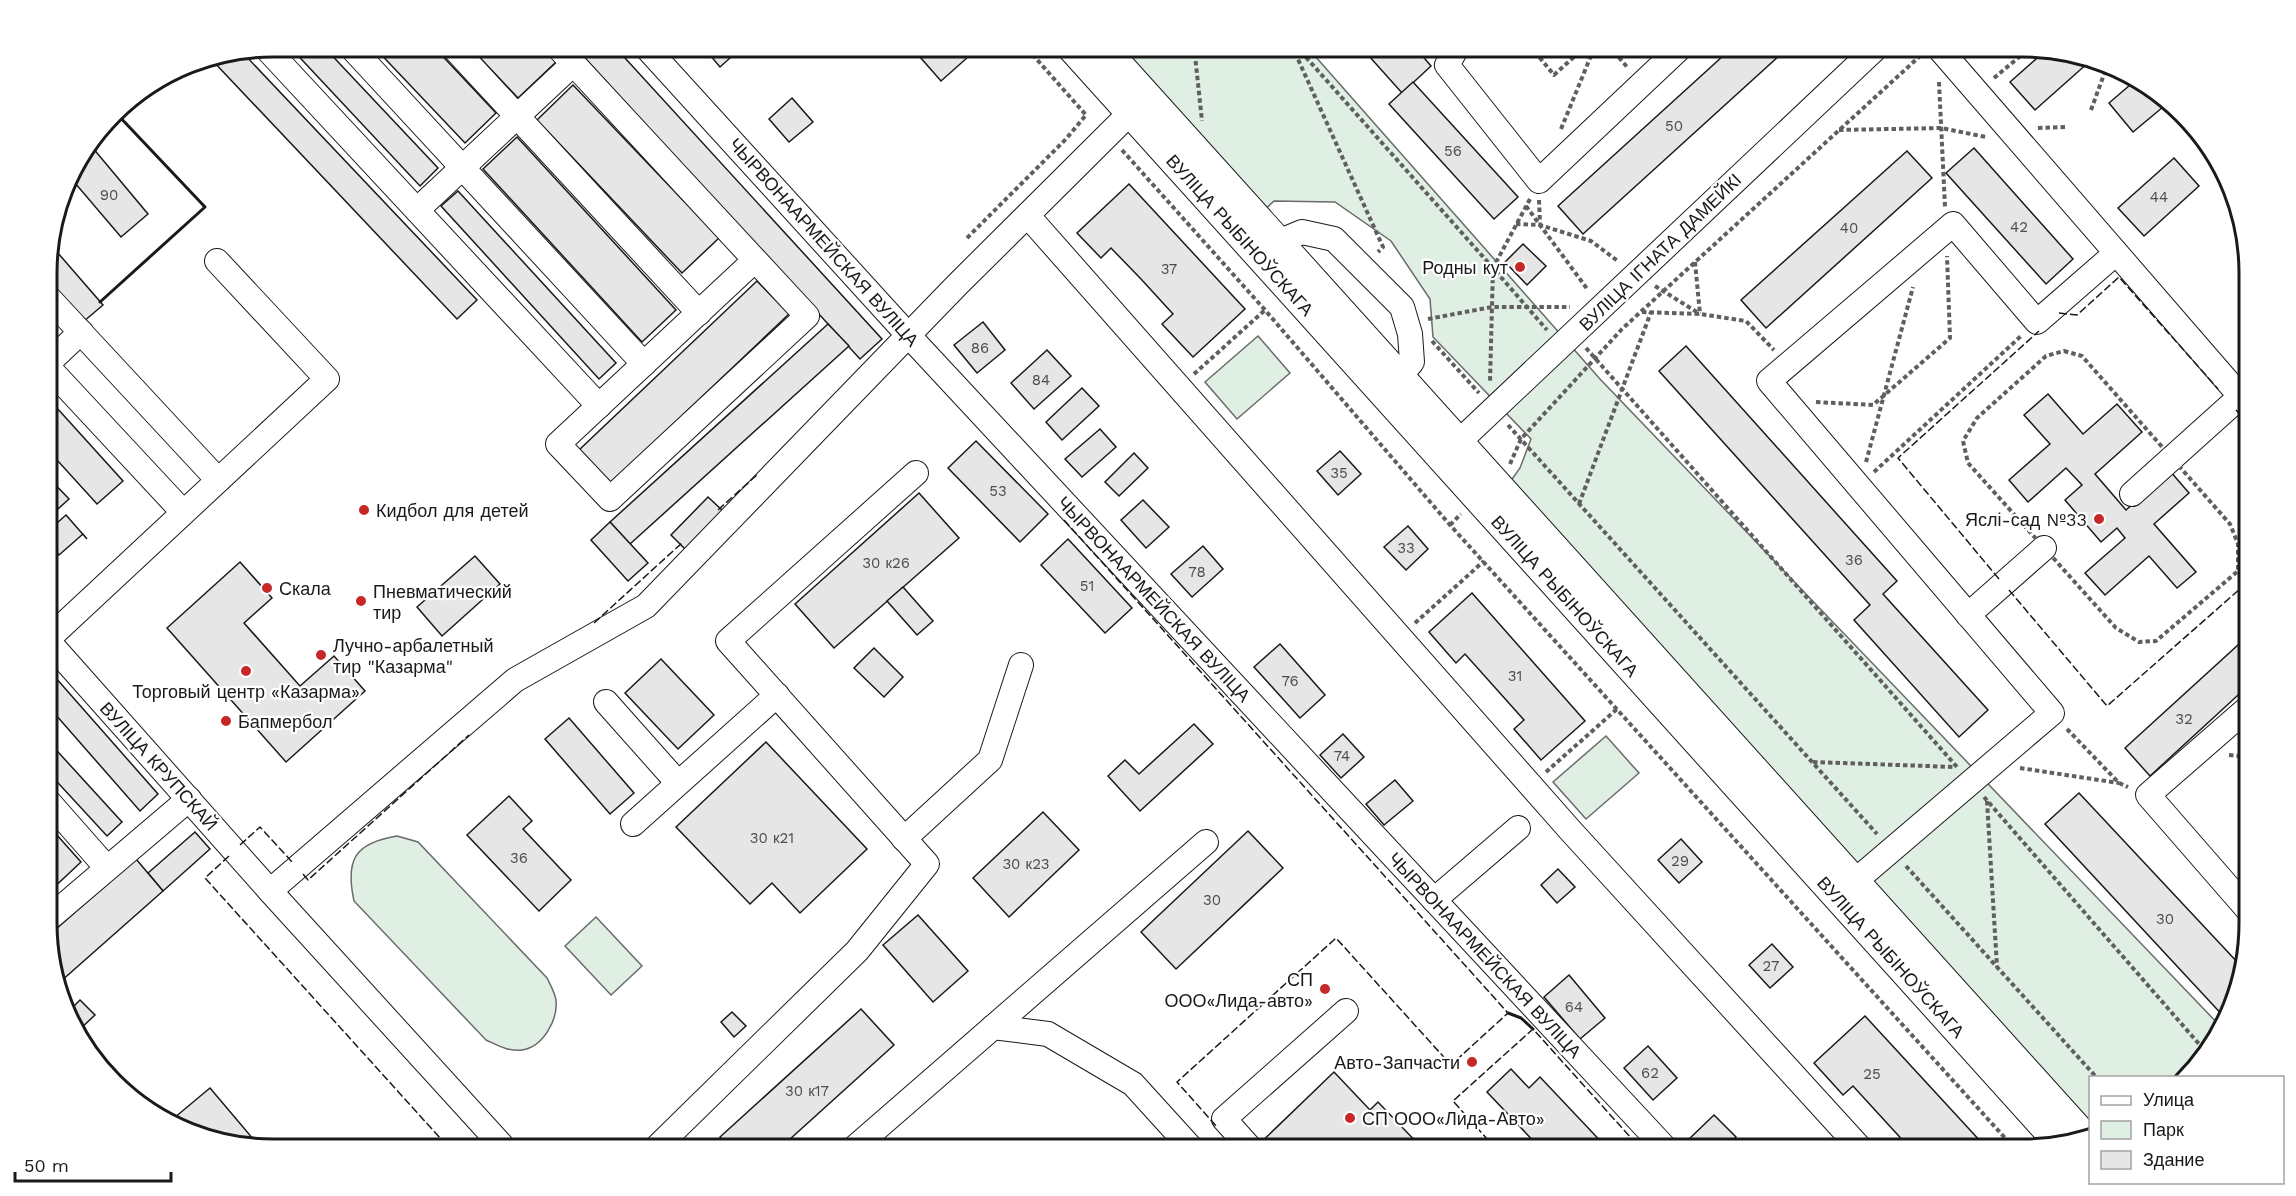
<svg xmlns="http://www.w3.org/2000/svg" width="2296" height="1196" viewBox="0 0 2296 1196" font-family="'Work Sans',sans-serif">
<style>
.green{fill:#e0efe3;stroke:#6a6a6a;stroke-width:1.5}
.building{fill:#e6e6e6;stroke:#1a1a1a;stroke-width:1.5}
.lines{fill:none;stroke-linecap:round;stroke-linejoin:round}
.minor-casing{stroke:#1a1a1a;stroke-width:26}
.major-casing{stroke:#1a1a1a;stroke-width:32}
.path{stroke:#5f5f5f;stroke-width:4;stroke-dasharray:4.5 3;stroke-linecap:butt}
.minor{stroke:#fff;stroke-width:24}
.major{stroke:#fff;stroke-width:30}
.fence{stroke:#1a1a1a;stroke-width:1.5;stroke-dasharray:8 3;stroke-linecap:butt}
.wall{stroke:#1a1a1a;stroke-width:3}
.poi-dot{fill:#c62828;stroke:#fff;stroke-width:2}
.labels{text-anchor:middle;dominant-baseline:central;stroke-width:4.5;stroke-linejoin:round;paint-order:stroke}
.number-label{font-size:15px;fill:#4d4d4d}
.street-label{font-size:18px;fill:#1a1a1a;stroke:#fff}
.poi-label{font-size:18px;fill:#1a1a1a;stroke:#fff;text-anchor:start}
.rim{fill:none;stroke:#1a1a1a;stroke-width:3}
</style>
<rect width="100%" height="100%" fill="#fff"/>
<!-- green -->
<g class="green">
<polygon points="1103,47 1307,47 1600,379 2222,1028 2193,1072 2187,1078 2090,1078 2090,1133 1503,492 1520,468 1531,439 1433,337 1430,299 1391,241 1335,202 1274,201 1257,217"/>
<polygon points="1258,336 1290,373 1237,419 1205,382"/>
<polygon points="1606,736 1639,773 1586,819 1553,782"/>
<path d="M397,836l21,6 129,136c3,6 8,15 9,22 2,20 -13,47 -34,50 -13,2 -25,-5 -36,-10l-132,-139c-9,-42 1,-58 43,-65z"/>
<polygon points="596,917 642,966 611,995 565,946"/>
</g>
<!-- building -->
<g class="building">
<polygon points="289,46 323,46 438,168 420,186"/>
<polygon points="373,46 433,46 496,113 465,143"/>
<polygon points="469,46 541,46 556,62 518,98"/>
<polygon points="574,46 614,46 882,339 860,359"/>
<polygon points="706,46 736,46 739,50 720,67 704,48"/>
<polygon points="932,46 959,46 968,57 941,81 920,57"/>
<polygon points="1360,46 1414,46 1431,66 1402,93"/>
<polygon points="1734,46 1790,46 1583,234 1558,206"/>
<polygon points="2044,52 2089,62 2035,110 2010,82"/>
<polygon points="243,53 477,300 457,319 211,59"/>
<polygon points="2137,79 2163,107 2133,132 2109,103"/>
<polygon points="1413,82 1518,197 1494,219 1389,104"/>
<polygon points="573,85 719,238 682,273 537,120"/>
<polygon points="792,98 813,122 789,142 769,119"/>
<polygon points="517,137 676,310 642,342 483,169"/>
<polygon points="92,147 148,214 121,237 69,176"/>
<polygon points="1974,148 2073,259 2046,284 1946,173"/>
<polygon points="1907,151 1932,178 1766,328 1741,300"/>
<polygon points="2174,158 2199,186 2144,236 2118,208"/>
<polygon points="1129,184 1245,309 1193,357 1162,324 1173,314 1141,279 1111,248 1101,258 1077,233"/>
<polygon points="458,191 616,363 599,379 441,206"/>
<polygon points="1523,244 1546,266 1527,285 1505,262"/>
<polygon points="51,245 103,305 83,322 47,281 47,258"/>
<polygon points="757,281 789,314 611,483 579,450"/>
<polygon points="983,322 1005,350 977,373 954,345"/>
<polygon points="828,324 849,346 630,544 610,522"/>
<polygon points="1686,346 1897,581 1883,594 1988,710 1959,737 1854,620 1870,605 1659,371"/>
<polygon points="1047,350 1071,376 1034,409 1011,383"/>
<polygon points="1082,388 1099,406 1062,440 1046,422"/>
<polygon points="2048,394 2083,434 2117,404 2142,432 2095,474 2126,510 2170,471 2189,493 2154,524 2196,572 2177,588 2149,556 2105,595 2085,573 2125,538 2117,528 2101,542 2065,500 2082,485 2066,468 2028,502 2009,480 2050,444 2024,415"/>
<polygon points="47,397 123,481 97,504 47,449"/>
<polygon points="1100,429 1116,447 1082,477 1065,459"/>
<polygon points="976,441 1048,514 1020,542 948,468"/>
<polygon points="1340,451 1361,474 1338,495 1317,471"/>
<polygon points="1134,453 1148,468 1119,496 1105,482"/>
<polygon points="47,476 69,499 48,518"/>
<polygon points="919,493 959,538 834,648 795,604"/>
<polygon points="708,497 723,511 686,550 671,535"/>
<polygon points="1143,500 1169,527 1146,548 1121,520"/>
<polygon points="66,515 87,539 83,534 59,555 48,541 48,531"/>
<polygon points="610,522 648,563 628,581 591,540"/>
<polygon points="1408,526 1428,549 1406,570 1384,547"/>
<polygon points="1068,539 1132,608 1105,633 1041,565"/>
<polygon points="1203,546 1223,569 1192,597 1171,574"/>
<polygon points="475,556 500,584 442,636 417,607"/>
<polygon points="240,562 272,598 244,623 300,686 334,656 365,691 286,762 167,628"/>
<polygon points="903,587 933,621 917,635 887,601"/>
<polygon points="1472,593 1585,721 1541,760 1514,729 1524,720 1465,654 1456,663 1429,632"/>
<polygon points="2249,635 2249,685 2150,776 2125,748"/>
<polygon points="1280,644 1325,695 1300,718 1254,667"/>
<polygon points="874,648 903,677 884,697 854,668"/>
<polygon points="661,659 714,715 678,749 625,693"/>
<polygon points="55,677 158,794 140,811 48,706 48,684"/>
<polygon points="569,718 634,793 610,814 545,739"/>
<polygon points="1194,724 1213,744 1140,811 1108,776 1125,760 1139,774"/>
<polygon points="1343,734 1364,757 1341,778 1320,755"/>
<polygon points="48,741 122,822 107,836 48,772"/>
<polygon points="766,742 867,849 800,913 772,883 750,904 676,827"/>
<polygon points="1395,780 1413,801 1384,825 1366,804"/>
<polygon points="2079,793 2240,965 2227,1020 2045,824"/>
<polygon points="509,796 532,821 523,829 571,880 539,911 467,835"/>
<polygon points="1043,812 1079,850 1009,917 973,878"/>
<polygon points="48,825 81,862 50,891 48,890"/>
<polygon points="1248,831 1283,868 1176,969 1141,932"/>
<polygon points="195,832 210,849 163,891 148,873"/>
<polygon points="1681,839 1702,862 1679,883 1658,860"/>
<polygon points="136,859 163,891 60,982 48,953 48,936"/>
<polygon points="1558,869 1575,887 1557,903 1541,885"/>
<polygon points="918,915 968,971 933,1002 883,945"/>
<polygon points="1772,944 1793,967 1770,988 1749,965"/>
<polygon points="1569,975 1605,1018 1580,1039 1544,997"/>
<polygon points="80,1000 95,1015 78,1031 70,1010"/>
<polygon points="861,1009 894,1045 779,1149 732,1149 720,1137"/>
<polygon points="732,1012 746,1026 734,1037 721,1022"/>
<polygon points="1865,1016 1982,1143 1976,1149 1902,1149 1907,1145 1853,1086 1843,1095 1814,1063"/>
<polygon points="1648,1046 1677,1078 1653,1100 1624,1068"/>
<polygon points="1511,1069 1529,1088 1540,1077 1608,1149 1541,1149 1487,1092"/>
<polygon points="1334,1072 1370,1110 1378,1102 1423,1149 1347,1149 1340,1142 1333,1149 1254,1149"/>
<polygon points="210,1088 259,1146 182,1128 174,1118"/>
<polygon points="1714,1115 1736,1137 1723,1149 1693,1149 1686,1142"/>
</g>
<g class="lines">
<!-- minor casing -->
<g class="minor-casing">
<g id="minor">
<polyline points="350,46 644,364"/>
<polyline points="452,46 699,313"/>
<polyline points="557,46 807,316 610,499 558,444 755,260"/>
<polyline points="645,46 909,336 1666,1149"/>
<polyline points="1458,46 1447,65 1539,181 1682,46"/>
<polyline points="1937,46 2248,405"/>
<polyline points="266,48 599,406"/>
<polyline points="417,210 573,64"/>
<polyline points="1028,216 1570,830 1861,1149"/>
<polyline points="1278,242 1302,232 1334,239 1402,307 1410,334 1412,362 1399,377"/>
<polyline points="47,296 218,480"/>
<polyline points="47,364 81,332"/>
<polyline points="47,366 183,512"/>
<polyline points="1445,455 1878,46"/>
<polyline points="2132,494 2241,396"/>
<polyline points="1968,615 2044,548"/>
<polyline points="48,639 327,379 217,261"/>
<polyline points="48,641 270,891 505,1149"/>
<polyline points="606,702 678,783"/>
<polyline points="2249,707 2148,795 2249,911"/>
<polyline points="48,801 107,868"/>
<polyline points="633,824 777,695"/>
<polyline points="904,839 990,760 1021,665"/>
<polyline points="1854,882 2052,713 1769,381 1953,224 2037,322 2115,254"/>
<polyline points="270,891 515,680 646,606 957,285 1130,113"/>
<polyline points="1434,900 1518,828"/>
<polyline points="48,919 189,799"/>
<polyline points="993,1027 1048,1034 1133,1084 1192,1149"/>
<polyline points="655,1149 857,951 927,864 728,641 916,473"/>
<polyline points="853,1149 1206,842"/>
<polyline points="1251,1149 1224,1119 1346,1011"/>
</g>
</g>
<!-- major casing -->
<g class="major-casing">
<g id="major">
<polyline points="1071,46 2061,1144"/>
<polyline points="1101,46 2086,1139"/>
</g>
</g>
<!-- path -->
<g class="path">
<polyline points="1194,46 1202,121"/>
<polyline points="1292,46 1383,247 1378,252"/>
<polyline points="1296,46 1493,268 1490,382"/>
<polyline points="1530,46 1554,75 1586,46"/>
<polyline points="1609,46 1628,68"/>
<polyline points="1970,46 1976,54"/>
<polyline points="1994,78 2030,48"/>
<polyline points="1939,82 1945,207"/>
<polyline points="2091,110 2107,66"/>
<polyline points="2038,128 2067,127"/>
<polyline points="1561,129 1595,46"/>
<polyline points="1839,130 1941,128 1986,137"/>
<polyline points="1122,150 1265,310 1450,525 2015,1149"/>
<polyline points="1530,199 1493,268 1547,330"/>
<polyline points="1539,200 1540,223"/>
<polyline points="1526,206 1588,290"/>
<polyline points="1516,224 1540,225 1591,241 1619,262"/>
<polyline points="967,238 1066,139 1086,115 1025,46"/>
<polyline points="1695,262 1700,314"/>
<polyline points="1655,286 1700,314"/>
<polyline points="1642,312 1700,314 1746,321 1774,350"/>
<polyline points="1428,319 1492,307 1570,307"/>
<polyline points="1432,341 1479,393"/>
<polyline points="1586,348 1957,767"/>
<polygon points="2064,351 2082,356 2230,524 2238,544 2238,571 2156,641 2139,642 2116,628 1968,463 1963,441 1977,418 2046,356"/>
<polyline points="1194,374 1265,310"/>
<polyline points="1816,402 1873,405 1950,338 1947,256"/>
<polyline points="1508,425 1877,834"/>
<polyline points="1866,462 1913,287"/>
<polyline points="1510,464 1521,439 1622,329 1919,57"/>
<polyline points="1874,472 2021,336"/>
<polyline points="1579,504 1651,312"/>
<polyline points="1450,525 1461,514"/>
<polyline points="1415,623 1484,561"/>
<polyline points="2067,729 2119,783 2128,787"/>
<polyline points="2229,755 2249,757"/>
<polyline points="1813,762 1955,767"/>
<polyline points="2020,768 2119,783"/>
<polyline points="1546,772 1617,709"/>
<polyline points="1984,797 2206,1052"/>
<polyline points="1987,801 1997,967"/>
<polyline points="1906,866 2097,1078"/>
</g>
<!-- minor -->
<use href="#minor" class="minor"/>
<!-- major -->
<use href="#major" class="major"/>
<!-- fence -->
<g class="fence">
<polyline points="2059,313 2077,315 2119,277 2218,389"/>
<polyline points="2236,410 2248,423"/>
<polyline points="718,510 758,474"/>
<polyline points="1064,520 1508,1013 1451,1065 1336,938 1177,1082 1217,1127"/>
<polyline points="1999,579 1898,458 2039,331"/>
<polyline points="2009,590 2107,706 2249,581"/>
<polyline points="594,623 683,542"/>
<polyline points="240,845 260,827 293,863"/>
<polyline points="229,856 205,878 450,1149"/>
<polyline points="303,874 308,880 469,735"/>
<polyline points="1496,1149 1453,1101 1533,1029 1641,1149"/>
</g>
<!-- wall -->
<g class="wall">
<polyline points="100,302 205,207 116,113"/>
<polyline points="1508,1013 1521,1018 1533,1029"/>
</g>
</g>
<!-- markers -->
<g class="poi-dot">
<circle cx="1520" cy="267" r="6"/>
<circle cx="364" cy="510" r="6"/>
<circle cx="2099" cy="519" r="6"/>
<circle cx="267" cy="588" r="6"/>
<circle cx="361" cy="601" r="6"/>
<circle cx="321" cy="655" r="6"/>
<circle cx="246" cy="671" r="6"/>
<circle cx="226" cy="721" r="6"/>
<circle cx="1325" cy="989" r="6"/>
<circle cx="1472" cy="1062" r="6"/>
<circle cx="1350" cy="1118" r="6"/>
</g>
<g class="labels">
<!-- number labels -->
<g class="number-label">
<text x="1674" y="126">50</text>
<text x="1453" y="151">56</text>
<text x="109" y="195">90</text>
<text x="2159" y="197">44</text>
<text x="2019" y="227">42</text>
<text x="1849" y="228">40</text>
<text x="1169" y="269">37</text>
<text x="980" y="348">86</text>
<text x="1041" y="380">84</text>
<text x="1339" y="473">35</text>
<text x="998" y="491">53</text>
<text x="1406" y="548">33</text>
<text x="1854" y="560">36</text>
<text x="886" y="563">30 к26</text>
<text x="1197" y="572">78</text>
<text x="1087" y="586">51</text>
<text x="1515" y="676">31</text>
<text x="1290" y="681">76</text>
<text x="2184" y="719">32</text>
<text x="1342" y="756">74</text>
<text x="772" y="838">30 к21</text>
<text x="519" y="858">36</text>
<text x="1680" y="861">29</text>
<text x="1026" y="864">30 к23</text>
<text x="1212" y="900">30</text>
<text x="2165" y="919">30</text>
<text x="1771" y="966">27</text>
<text x="1574" y="1007">64</text>
<text x="1650" y="1073">62</text>
<text x="1872" y="1074">25</text>
<text x="807" y="1091">30 к17</text>
</g>
<!-- street labels -->
<g class="street-label">
<text transform="translate(1240 235) rotate(48)">ВУЛІЦА РЫБІНОЎСКАГА</text>
<text transform="translate(824 242) rotate(48)">ЧЫРВОНААРМЕЙСКАЯ ВУЛІЦА</text>
<text transform="translate(1660 252) rotate(-44)">ВУЛІЦА ІГНАТА ДАМЕЙКІ</text>
<text transform="translate(1565 596) rotate(48)">ВУЛІЦА РЫБІНОЎСКАГА</text>
<text transform="translate(1154 599) rotate(47)">ЧЫРВОНААРМЕЙСКАЯ ВУЛІЦА</text>
<text transform="translate(159 766) rotate(48)">ВУЛІЦА КРУПСКАЙ</text>
<text transform="translate(1485 955) rotate(47)">ЧЫРВОНААРМЕЙСКАЯ ВУЛІЦА</text>
<text transform="translate(1891 957) rotate(48)">ВУЛІЦА РЫБІНОЎСКАГА</text>
</g>
<!-- poi labels -->
<g class="poi-label">
<text x="1508" y="267" text-anchor="end">Родны кут</text>
<text x="376" y="510">Кидбол для детей</text>
<text x="2087" y="519" text-anchor="end">Яслі-сад №33</text>
<text x="279" y="588">Скала</text>
<text x="373" y="591">Пневматический<tspan x="373" dy="21">тир</tspan></text>
<text x="333" y="645">Лучно-арбалетный<tspan x="333" dy="21">тир "Казарма"</tspan></text>
<text x="246" y="691" text-anchor="middle">Торговый центр «Казарма»</text>
<text x="238" y="721">Бапмербол</text>
<text x="1313" y="979" text-anchor="end">СП<tspan x="1313" dy="21">ООО«Лида-авто»</tspan></text>
<text x="1460" y="1062" text-anchor="end">Авто-Запчасти</text>
<text x="1362" y="1118">СП ООО«Лида-Авто»</text>
</g>
</g>
<!-- crop -->
<path d="M0 0H2296V1196H0ZM273 57H2023A216 216 0 0 1 2239 273V923A216 216 0 0 1 2023 1139H273A216 216 0 0 1 57 923V273A216 216 0 0 1 273 57Z" fill="#fff" fill-rule="evenodd"/>
<path class="rim" d="M273 57H2023A216 216 0 0 1 2239 273V923A216 216 0 0 1 2023 1139H273A216 216 0 0 1 57 923V273A216 216 0 0 1 273 57Z"/>
<!-- legend -->
<rect x="2089" y="1076" width="195" height="108" fill="#ffffff" stroke="#a3a3a3" stroke-width="1.5"/>
<rect x="2101" y="1096" width="30" height="9" fill="#ffffff" stroke="#a3a3a3" stroke-width="1.5"/>
<text x="2143" y="1106" font-size="18" fill="#1a1a1a">Улица</text>
<rect x="2101" y="1121" width="30" height="18" fill="#e0efe3" stroke="#a3a3a3" stroke-width="1.5"/>
<text x="2143" y="1136" font-size="18" fill="#1a1a1a">Парк</text>
<rect x="2101" y="1151" width="30" height="18" fill="#e6e6e6" stroke="#a3a3a3" stroke-width="1.5"/>
<text x="2143" y="1166" font-size="18" fill="#1a1a1a">Здание</text>
<!-- scale -->
<path d="M15 1172v9h156v-9" fill="none" stroke="#1a1a1a" stroke-width="3"/>
<text x="24" y="1172" font-size="18" fill="#1a1a1a" stroke="#ffffff" stroke-width="4.5" paint-order="stroke">50 m</text>
</svg>
